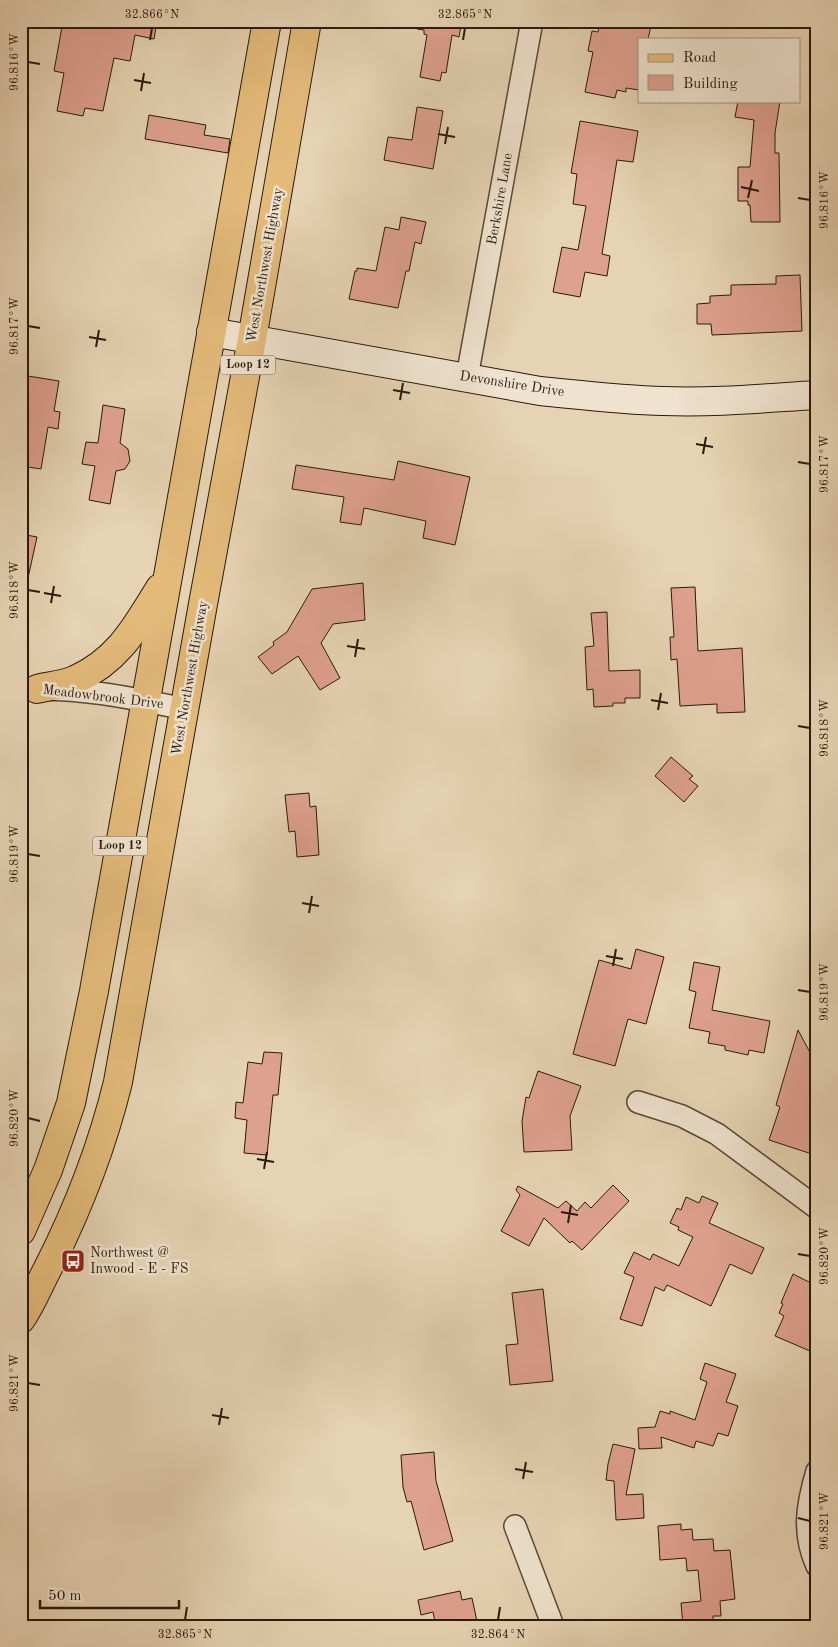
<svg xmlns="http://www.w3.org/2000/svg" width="838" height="1647" viewBox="0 0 838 1647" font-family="'Old Standard TT',serif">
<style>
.building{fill:#dfa18f;stroke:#2a1a0e}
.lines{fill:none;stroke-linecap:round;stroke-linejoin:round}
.street-casing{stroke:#594837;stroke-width:24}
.secondary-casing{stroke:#2a1a0e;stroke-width:30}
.primary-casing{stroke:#2a1a0e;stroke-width:30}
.street{stroke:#efe2ce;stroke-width:21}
.secondary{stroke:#efe2ce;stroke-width:28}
.primary{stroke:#e3ba7a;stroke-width:28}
.ticks{fill:none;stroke:#2a1a0e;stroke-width:2}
.labels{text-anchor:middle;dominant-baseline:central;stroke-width:5;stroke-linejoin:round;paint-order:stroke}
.shield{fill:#efe2ce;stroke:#655648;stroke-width:1}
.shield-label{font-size:12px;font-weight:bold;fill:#2a1a0e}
.street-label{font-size:14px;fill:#2a1a0e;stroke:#efe2ce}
.poi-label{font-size:14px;fill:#2a1a0e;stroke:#efe2ce;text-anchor:start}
.neatline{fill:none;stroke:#2a1a0e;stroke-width:2}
.ticks-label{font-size:12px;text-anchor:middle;fill:#2a1a0e}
</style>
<rect width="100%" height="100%" fill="#e6d3b3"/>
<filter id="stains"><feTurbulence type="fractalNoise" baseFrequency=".004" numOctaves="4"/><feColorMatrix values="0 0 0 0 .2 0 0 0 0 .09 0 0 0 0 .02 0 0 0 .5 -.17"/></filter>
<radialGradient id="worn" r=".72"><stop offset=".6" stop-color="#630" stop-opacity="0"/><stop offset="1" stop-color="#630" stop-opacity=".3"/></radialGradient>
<!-- building -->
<g class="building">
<polygon points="63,21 74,21 100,26 100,21 157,21 154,39 135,35 130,61 114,58 103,111 85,108 83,116 57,111 64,73 54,71"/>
<polygon points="418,21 462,21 459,37 452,35 446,73 442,72 440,81 420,77 427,35 424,34 424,30 417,29"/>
<polygon points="600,21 628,21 651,26 648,39 639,39 639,90 626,88 626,92 617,90 615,98 585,92 593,52 588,51 592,31 598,32"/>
<polygon points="738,101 780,101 775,133 775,153 779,153 780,222 751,222 750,205 748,205 748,201 738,201 738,167 750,167 754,120 735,117"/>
<polygon points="417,107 443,111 433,169 384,160 388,137 412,140"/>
<polygon points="149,115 206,125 204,135 230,139 228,153 145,139"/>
<polygon points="580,121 638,131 633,162 617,160 602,254 610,256 607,276 585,272 580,297 553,292 562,247 578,250 586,206 573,204 577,174 571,173"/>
<polygon points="401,217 426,222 421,244 415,242 409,271 406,271 398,308 349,299 355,271 357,271 357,268 376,271 385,227 399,230"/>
<polygon points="800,275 802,331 712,335 711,324 697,324 697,304 710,303 710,296 731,295 731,285 776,284 776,276"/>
<polygon points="28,376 59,381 54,411 60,412 58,429 48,427 41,469 21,466 21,395 25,396"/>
<polygon points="103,405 125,409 120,443 128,449 130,461 125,469 116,471 110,504 89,500 95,466 82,464 86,442 98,443"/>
<polygon points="398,461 470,477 455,545 423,538 426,521 364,508 361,525 340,522 344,497 292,489 296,465 394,480"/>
<polygon points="21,534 37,537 28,578 21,577"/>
<polygon points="363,583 365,620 333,624 321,643 340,678 320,690 298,656 272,674 258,657 274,645 273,642 287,632 312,589"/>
<polygon points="695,587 698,651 742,648 745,712 717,713 717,704 680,706 677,659 671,660 670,637 674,637 671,588"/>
<polygon points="607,612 609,671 640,670 640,698 625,698 625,703 613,703 613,706 594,707 593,689 587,690 585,647 594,646 591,613"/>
<polygon points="671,757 693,776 689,779 698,786 684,802 655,776"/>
<polygon points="309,793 310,807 316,806 319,855 297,857 295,831 289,832 285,795"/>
<polygon points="636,949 664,957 646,1024 628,1019 615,1066 573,1054 599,960 631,969"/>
<polygon points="694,962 720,967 712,1010 770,1021 764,1053 749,1050 748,1055 725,1050 725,1046 708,1043 710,1032 689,1028 696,992 689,990"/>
<polygon points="798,1030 814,1060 817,1061 817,1141 812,1154 769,1140 780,1107 776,1105"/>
<polygon points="264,1052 282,1053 278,1095 273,1095 267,1155 244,1153 247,1120 235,1118 236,1102 243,1103 248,1062 262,1064"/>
<polygon points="538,1071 581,1086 570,1116 572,1150 524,1152 522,1121 526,1097 529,1098"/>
<polygon points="613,1185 629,1201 582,1250 572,1241 570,1243 544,1218 529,1246 501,1231 520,1195 516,1190 518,1186 558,1208 566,1201 577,1211 585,1202 591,1208"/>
<polygon points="702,1196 718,1203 709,1223 764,1248 752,1274 730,1264 711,1306 667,1285 664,1291 655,1287 642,1326 620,1319 634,1277 624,1273 634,1252 650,1260 653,1254 679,1266 693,1237 678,1230 679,1227 670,1223 677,1208 681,1210 686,1197 699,1203"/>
<polygon points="793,1274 817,1286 817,1354 775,1336 784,1316 779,1313 783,1304 781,1303"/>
<polygon points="543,1289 553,1381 510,1385 506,1345 518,1344 512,1293"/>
<polygon points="705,1363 736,1374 726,1402 738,1406 728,1436 718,1433 713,1446 696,1441 694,1448 661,1437 662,1448 639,1449 638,1428 655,1427 660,1411 670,1414 670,1411 695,1420 707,1382 700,1379"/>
<polygon points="613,1444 635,1449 626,1495 643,1494 644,1518 616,1520 614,1481 606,1480 608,1464"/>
<polygon points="434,1452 436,1481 453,1541 424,1550 411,1501 407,1502 403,1487 401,1455"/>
<polygon points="681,1524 681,1530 692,1529 693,1540 713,1539 714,1551 730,1550 735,1599 720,1601 721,1616 713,1616 713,1626 683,1626 681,1603 701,1601 698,1570 687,1571 686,1558 660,1560 658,1526"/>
<polygon points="460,1591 462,1600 472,1598 478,1626 436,1626 433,1612 421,1615 418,1600"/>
</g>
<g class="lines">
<!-- street casing -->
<g class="street-casing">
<g id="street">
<polyline points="467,377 532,21"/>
<path d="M21,690c55,-4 111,8 164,19"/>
<polyline points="638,1102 682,1116 717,1134 817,1208"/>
<path d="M817,1471c-10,34 -15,62 0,95"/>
<polyline points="515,1526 553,1626"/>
</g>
</g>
<!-- secondary casing -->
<g class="secondary-casing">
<path id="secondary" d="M211,332l329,59c41,4 82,9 123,10 51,2 103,-3 154,-6"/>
</g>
<!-- primary casing -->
<g class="primary-casing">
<g id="primary">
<path d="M37,689c12,-3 26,-4 38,-9 44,-20 61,-53 85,-92"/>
<polyline points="21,1231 48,1170 71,1103 94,991 267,21"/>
<path d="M21,1319c11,-16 18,-34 27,-51 30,-59 54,-121 70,-186l85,-478 49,-265 55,-318"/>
</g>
</g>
<!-- street -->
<use href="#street" class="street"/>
<!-- secondary -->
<use href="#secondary" class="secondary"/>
<!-- primary -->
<use href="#primary" class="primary"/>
</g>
<!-- ticks -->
<path class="ticks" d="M150,40l2,-12M463,40l2,-12M28,62l12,2M134,80l17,3M141,91l3,-18M438,134l17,3M445,144l3,-17M741,187l18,4M748,198l4,-18M798,198l12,2M28,326l12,2M89,337l17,3M96,347l3,-17M393,390l17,3M400,400l3,-17M696,444l17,3M703,454l3,-17M798,462l12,2M28,590l12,2M44,593l17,3M51,603l3,-17M347,646l18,3M355,657l3,-18M651,700l17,3M658,710l3,-17M798,726l12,2M28,854l12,2M302,903l17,3M309,913l3,-17M606,956l17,3M613,966l3,-17M798,990l12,2M28,1118l12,3M257,1159l17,3M264,1169l3,-17M561,1212l17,3M568,1223l3,-18M798,1254l12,2M28,1383l12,2M212,1415l17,3M219,1425l3,-17M515,1469l18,3M523,1479l3,-17M798,1518l12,3M185,1620l2,-13M498,1620l2,-13"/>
<!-- icons -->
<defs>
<g id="bus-square" transform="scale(1.25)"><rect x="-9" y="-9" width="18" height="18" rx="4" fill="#8f2418" stroke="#efe2ce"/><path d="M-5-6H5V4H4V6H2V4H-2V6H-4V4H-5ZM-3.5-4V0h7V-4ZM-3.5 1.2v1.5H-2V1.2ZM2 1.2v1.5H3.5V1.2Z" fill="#fff"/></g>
</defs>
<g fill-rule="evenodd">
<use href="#bus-square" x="73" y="1261"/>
</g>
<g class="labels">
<!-- shield labels -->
<g class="shield">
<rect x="220.5" y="355.5" width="55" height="19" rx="4"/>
<rect x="92.5" y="836.5" width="55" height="19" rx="4"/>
</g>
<g class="shield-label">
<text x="248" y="365">Loop 12</text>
<text x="120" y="846">Loop 12</text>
</g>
<!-- street labels -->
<g class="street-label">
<text transform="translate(500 199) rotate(-80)">Berkshire Lane</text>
<text transform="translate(265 265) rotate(-80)">West Northwest Highway</text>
<text transform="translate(512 384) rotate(9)">Devonshire Drive</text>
<text transform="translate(190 678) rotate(-80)">West Northwest Highway</text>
<text transform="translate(103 697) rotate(7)">Meadowbrook Drive</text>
</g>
<!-- poi labels -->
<g class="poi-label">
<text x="90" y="1253">Northwest @<tspan x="90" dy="16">Inwood - E - FS</tspan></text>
</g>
</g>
<!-- margin -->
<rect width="838" height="1647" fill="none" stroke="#e6d3b3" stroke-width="55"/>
<!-- legend -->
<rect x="638" y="38" width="162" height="65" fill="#efe2ce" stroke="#a09281"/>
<rect x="648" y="54" width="25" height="8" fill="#e3ba7a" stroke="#a09281"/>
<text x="683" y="62" font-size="15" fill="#2a1a0e">Road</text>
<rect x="648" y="75" width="25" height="15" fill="#dfa18f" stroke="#a09281"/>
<text x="683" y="88" font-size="15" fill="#2a1a0e">Building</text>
<!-- scale -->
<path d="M40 1600v8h139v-8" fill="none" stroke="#2a1a0e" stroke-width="2.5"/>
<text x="48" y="1600" font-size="15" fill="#2a1a0e" stroke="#efe2ce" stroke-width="4" paint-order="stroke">50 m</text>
<rect x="28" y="28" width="782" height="1592" class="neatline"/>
<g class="ticks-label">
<text x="152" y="18">32.866°N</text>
<text x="465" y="18">32.865°N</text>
<text transform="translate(14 62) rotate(-90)" y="4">96.816°W</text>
<text transform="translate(824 200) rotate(-90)" y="4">96.816°W</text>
<text transform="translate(14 326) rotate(-90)" y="4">96.817°W</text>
<text transform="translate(824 464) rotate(-90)" y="4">96.817°W</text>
<text transform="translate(14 590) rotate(-90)" y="4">96.818°W</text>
<text transform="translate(824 728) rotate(-90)" y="4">96.818°W</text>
<text transform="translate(14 854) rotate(-90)" y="4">96.819°W</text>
<text transform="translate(824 992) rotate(-90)" y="4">96.819°W</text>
<text transform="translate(14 1118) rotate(-90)" y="4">96.820°W</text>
<text transform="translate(824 1256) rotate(-90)" y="4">96.820°W</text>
<text transform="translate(14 1383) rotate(-90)" y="4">96.821°W</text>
<text transform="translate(824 1521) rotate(-90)" y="4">96.821°W</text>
<text x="185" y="1638">32.865°N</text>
<text x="498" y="1638">32.864°N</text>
</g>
<rect width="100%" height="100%" filter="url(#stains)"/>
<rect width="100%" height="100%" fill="url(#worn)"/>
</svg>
